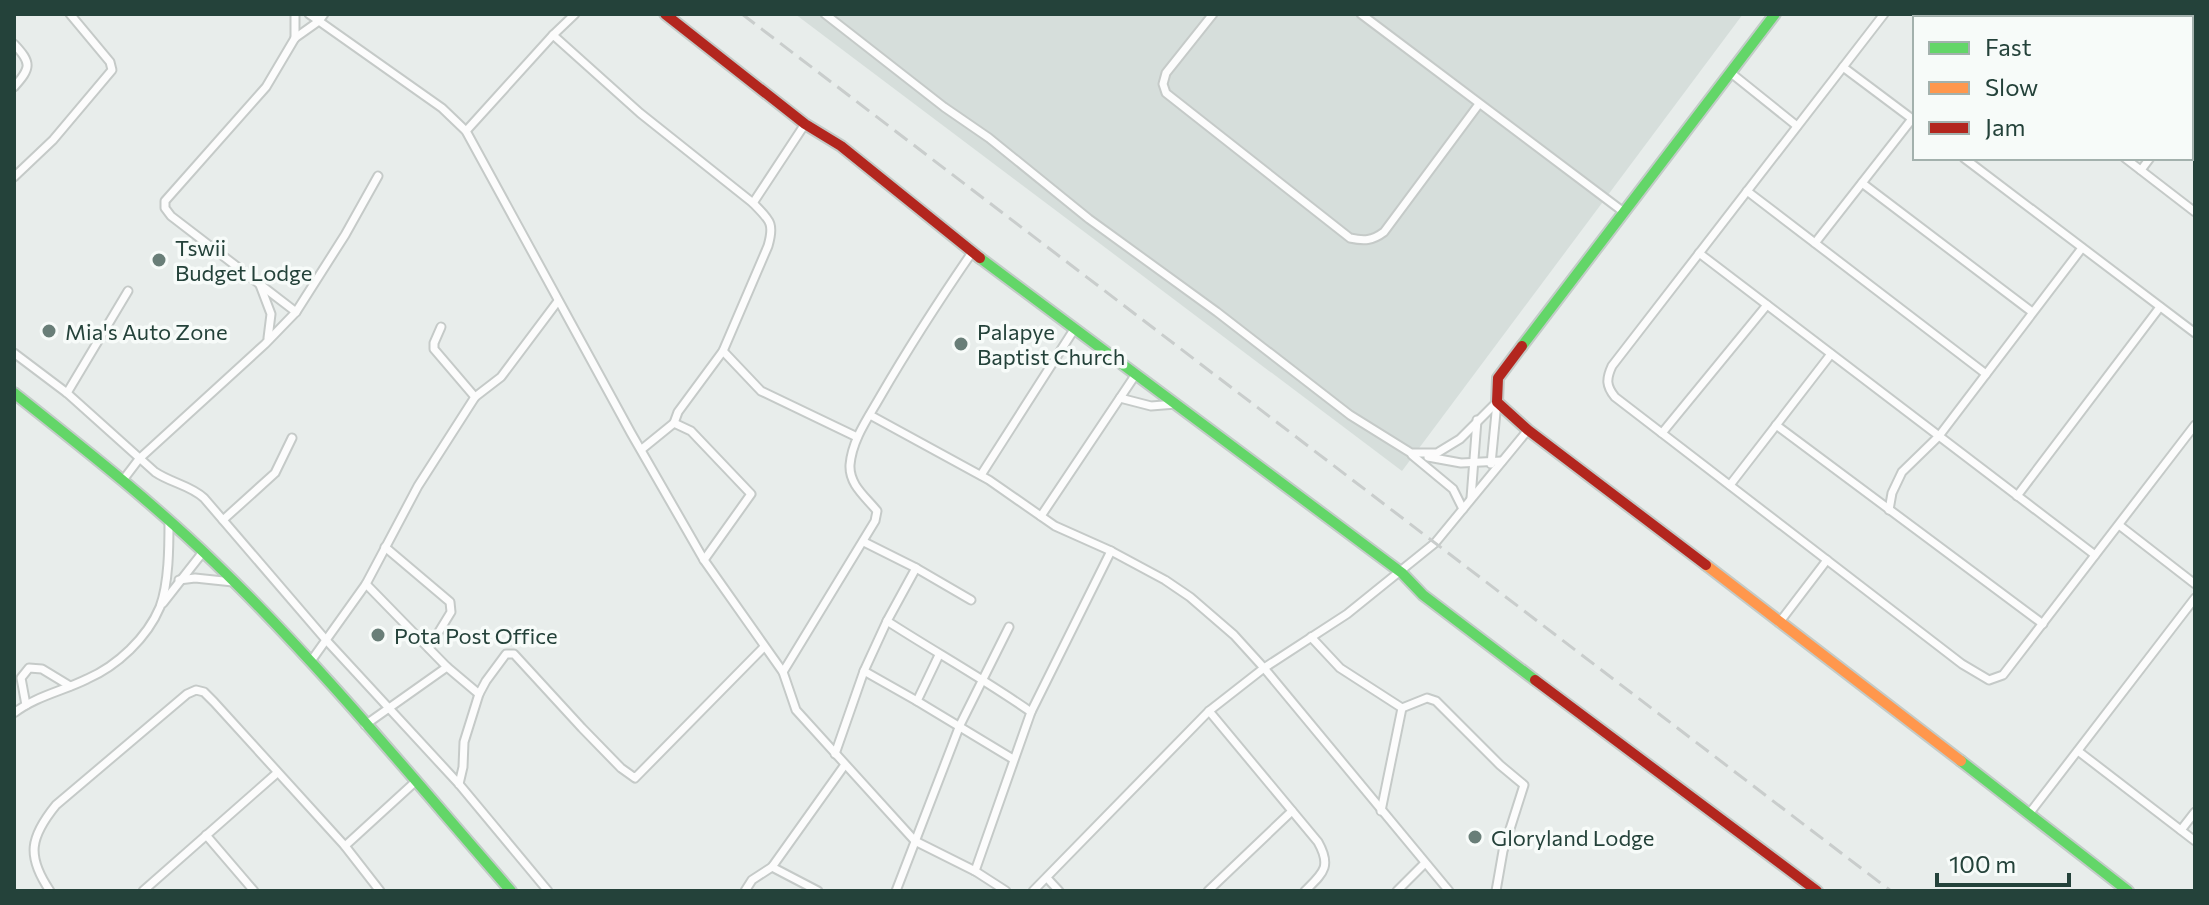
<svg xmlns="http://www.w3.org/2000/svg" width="2209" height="905" viewBox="0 0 2209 905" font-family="Commissioner,sans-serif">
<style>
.built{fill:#d6dedb}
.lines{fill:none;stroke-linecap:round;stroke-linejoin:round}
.street-casing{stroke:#c5cac8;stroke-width:11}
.fast-casing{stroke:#c3cbc8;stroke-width:14}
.slow-casing{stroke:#c3cbc8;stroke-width:14}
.jam-casing{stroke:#c3cbc8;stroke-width:14}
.street{stroke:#fcfcfc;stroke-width:7}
.fast{stroke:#63d668;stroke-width:10}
.slow{stroke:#ff974d;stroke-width:10}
.jam{stroke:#b3261e;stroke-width:10}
.rail{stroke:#c9cdcc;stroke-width:3;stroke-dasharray:16 8;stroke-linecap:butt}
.poi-dot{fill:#697e78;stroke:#f7fbf9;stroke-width:3}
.labels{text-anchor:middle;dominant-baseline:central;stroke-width:7;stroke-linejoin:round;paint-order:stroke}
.poi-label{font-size:22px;fill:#24423a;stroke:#f7fbf9;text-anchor:start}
</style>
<rect width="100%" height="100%" fill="#e8edeb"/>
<!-- built -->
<polygon class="built" points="795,14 1743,14 1402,471"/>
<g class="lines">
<!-- street casing -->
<g class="street-casing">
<g id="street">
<polyline points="295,14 295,38"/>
<polyline points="309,14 442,108 466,131 631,433 704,560 783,672 796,710 915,841 975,871 1006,891"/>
<polyline points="825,14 944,107 989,138 1089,219 1217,312 1350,415 1411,453 1437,453 1460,439 1497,402"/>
<path d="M1213,14l-47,59 -3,11 3,9 184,145c14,3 22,3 34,-6l95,-128"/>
<polyline points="1361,14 1625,213"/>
<path d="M1884,14l-272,352c-6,13 -6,20 3,31l347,267 27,16 14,-5 192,-250"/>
<polyline points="1938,14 1944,18"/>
<polyline points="2143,14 2149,18"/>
<polyline points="553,35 575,14"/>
<path d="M14,44c18,19 17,24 0,43"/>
<polyline points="2191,50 2195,53"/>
<polyline points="1843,67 1915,121"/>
<polyline points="1731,73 1797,126"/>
<polyline points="2191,104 2195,99"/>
<path d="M466,131l87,-96 87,78 113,90c16,17 22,19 15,43l-45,105 -45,61 -4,11 -32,26"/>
<polyline points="1964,158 2195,333"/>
<polyline points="2125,158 2195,212"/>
<polyline points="2141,170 2150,158"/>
<polyline points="14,177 53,140 112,70 110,62 70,14"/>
<polyline points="1862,183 2032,312"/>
<polyline points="1747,191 1986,374"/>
<polyline points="753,203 805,124"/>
<polyline points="1815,243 1912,119"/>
<polyline points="1699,253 2095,555"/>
<polyline points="260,285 271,314 268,338"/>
<polyline points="296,312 171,216 165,208 165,201 266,87 295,38 319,21 324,14"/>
<polyline points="441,327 434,343 434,349 475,397"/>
<polyline points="723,351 761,391 857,437"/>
<path d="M14,353l53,40 88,79c16,11 35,13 49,26l122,142 133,144 89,107"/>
<polyline points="67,393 128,291"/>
<polyline points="1120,398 1151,406 1176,404"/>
<polyline points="870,415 989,480 1055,526 1111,551 1165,580 1190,597 1234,635 1264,668 1449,891"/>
<polyline points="674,423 691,431 751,494 704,560"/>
<polyline points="1776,425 2043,624"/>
<polyline points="1662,433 1767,305"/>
<polyline points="1412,455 1453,489 1463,509"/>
<polyline points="1428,457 1461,463 1502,461"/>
<polyline points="1491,464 1497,402"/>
<polyline points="981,475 1075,328"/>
<polyline points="123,480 139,459 265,344 296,312 345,235 378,176"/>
<polyline points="1730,485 1831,354"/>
<polyline points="2017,496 2160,307"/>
<polyline points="1471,498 1477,420"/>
<polyline points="1889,510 1892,493 1902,472 1939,436 2082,248"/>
<polyline points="1041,516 1136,374"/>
<polyline points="223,520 275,473 292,438"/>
<polyline points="2119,525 2195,584"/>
<path d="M864,542l52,26 -29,53c48,31 97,58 144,91"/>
<polyline points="385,547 450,602 451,612 429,648"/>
<polyline points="916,568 971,600"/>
<polyline points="179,580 195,578 233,582"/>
<polyline points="366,584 447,667 479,694 486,681 506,654 514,654 582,728 621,768 635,778 763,648"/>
<polyline points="163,603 203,552"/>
<polyline points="1779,623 1827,560"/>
<polyline points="1311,637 1340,668 1402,708 1427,698 1436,701 1500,765 1524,785 1503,851 1496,891"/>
<polyline points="939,655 917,701 1013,759"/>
<polyline points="311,661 366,584 418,486 475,397 501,377 558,301"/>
<polyline points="864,671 917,701"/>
<path d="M783,672l92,-151 2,-10c-11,-14 -28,-26 -27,-46 2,-25 18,-47 30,-68 29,-50 60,-98 93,-146"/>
<polyline points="26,705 21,678 29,668 42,669 70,686"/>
<path d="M1209,711l109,131c14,25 5,31 -13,49"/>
<path d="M14,713c22,-17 49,-22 73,-34 30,-13 60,-41 73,-72 9,-24 9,-61 9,-86"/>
<polyline points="365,725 447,667"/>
<polyline points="2078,751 2195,841"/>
<polyline points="835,754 864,671 887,621"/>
<polyline points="459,784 463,767 464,742 479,694"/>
<polyline points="1381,811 1402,708"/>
<polyline points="2029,814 2195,598"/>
<polyline points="2181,830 2195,812"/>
<polyline points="206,835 254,891"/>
<polyline points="345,846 415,782"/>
<polyline points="772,867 818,891"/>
<polyline points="975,871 1031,712 1111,551"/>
<polyline points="1047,878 1059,891"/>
<path d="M50,891c-24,-35 -20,-54 6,-86l131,-111 9,-4 8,2 10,10 131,144 35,45"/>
<polyline points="143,891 277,773"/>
<polyline points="745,891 752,880 772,867 844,766"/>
<polyline points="896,891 960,725 1009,627"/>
<polyline points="1033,891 1209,711 1264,668 1347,614 1435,543 1528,430"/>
<polyline points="1208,891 1292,811"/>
<polyline points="1397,891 1424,864"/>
</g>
</g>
<!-- fast casing -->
<g class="fast-casing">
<g id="fast">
<polyline points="980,258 1402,573 1423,595 1535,680"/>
<polyline points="1522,346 1775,14"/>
<path d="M14,393c68,54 137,108 200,169 106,102 200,218 297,329"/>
<polyline points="1961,761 2128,891"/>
</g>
</g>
<!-- slow casing -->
<g class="slow-casing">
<polyline id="slow" points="1706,565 1961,761"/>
</g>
<!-- jam casing -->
<g class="jam-casing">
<g id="jam">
<polyline points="665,14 805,124 841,146 980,258"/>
<polyline points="1522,346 1498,378 1497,402 1528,430 1706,565"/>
<polyline points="1535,680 1817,891"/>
</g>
</g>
<!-- street -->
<use href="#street" class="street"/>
<!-- fast -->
<use href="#fast" class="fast"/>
<!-- slow -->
<use href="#slow" class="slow"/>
<!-- jam -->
<use href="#jam" class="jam"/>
<!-- rail -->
<polyline class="rail" points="742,14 1891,891"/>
</g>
<!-- markers -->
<g class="poi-dot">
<circle cx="159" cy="260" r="8"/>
<circle cx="49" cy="331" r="8"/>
<circle cx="961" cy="344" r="8"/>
<circle cx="378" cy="635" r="8"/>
<circle cx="1475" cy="837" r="8"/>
</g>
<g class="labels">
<!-- poi labels -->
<g class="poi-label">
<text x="175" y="247">Tswii<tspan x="175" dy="25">Budget Lodge</tspan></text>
<text x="65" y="331">Mia's Auto Zone</text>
<text x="977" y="331">Palapye<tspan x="977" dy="25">Baptist Church</tspan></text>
<text x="394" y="635">Pota Post Office</text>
<text x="1491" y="837">Gloryland Lodge</text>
</g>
</g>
<!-- border -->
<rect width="2209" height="905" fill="none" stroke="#24423a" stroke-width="32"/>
<!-- legend -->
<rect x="1913" y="16" width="280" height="144" fill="#f7fbf9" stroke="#a3b1ad" stroke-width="2"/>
<rect x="1929" y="42" width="40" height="12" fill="#63d668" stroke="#a3b1ad" stroke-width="2"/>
<text x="1985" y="56" font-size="24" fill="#24423a">Fast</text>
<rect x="1929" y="82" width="40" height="12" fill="#ff974d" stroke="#a3b1ad" stroke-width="2"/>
<text x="1985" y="96" font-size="24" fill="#24423a">Slow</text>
<rect x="1929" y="122" width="40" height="12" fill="#b3261e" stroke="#a3b1ad" stroke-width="2"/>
<text x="1985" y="136" font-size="24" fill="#24423a">Jam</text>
<!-- scale -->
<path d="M1937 873v12h132v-12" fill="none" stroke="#24423a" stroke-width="4"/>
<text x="1949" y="873" font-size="24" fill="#24423a" stroke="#f7fbf9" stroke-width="6" paint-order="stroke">100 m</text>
</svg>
